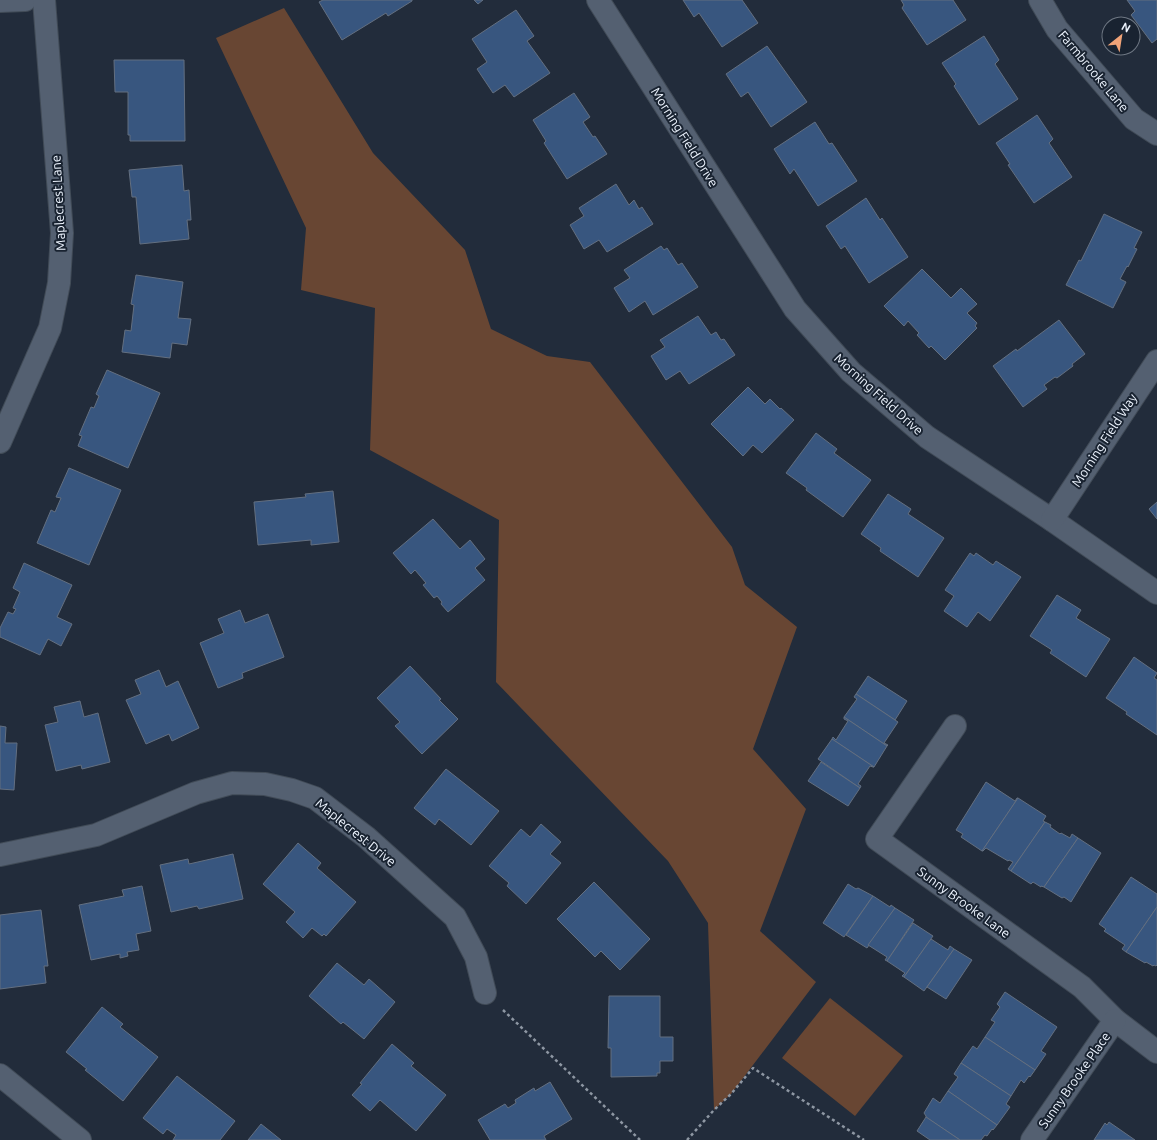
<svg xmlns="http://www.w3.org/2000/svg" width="1157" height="1140" viewBox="0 0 1157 1140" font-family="Ubuntu,sans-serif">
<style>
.green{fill:#684633}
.building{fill:#38567f;stroke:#636f80}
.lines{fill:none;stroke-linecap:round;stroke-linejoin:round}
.street-casing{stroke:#414b57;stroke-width:24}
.path{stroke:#8e97a3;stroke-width:2.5;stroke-dasharray:3 3;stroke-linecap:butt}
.street{stroke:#546071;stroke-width:22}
.labels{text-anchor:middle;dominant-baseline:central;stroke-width:4;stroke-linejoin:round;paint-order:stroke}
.street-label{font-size:13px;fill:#eef5ff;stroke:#192331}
</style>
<rect width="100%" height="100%" fill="#222c3b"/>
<!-- green -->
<g class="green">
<polygon points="284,8 373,153 465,250 491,329 547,356 590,362 732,547 745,585 797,627 753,749 806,809 760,931 816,982 731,1094 714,1110 708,923 668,861 496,682 499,520 370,450 375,308 301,290 306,228 216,38"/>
<polygon points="830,998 903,1056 855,1116 782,1058"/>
</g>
<!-- building -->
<g class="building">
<polygon points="323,0 412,0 412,1 388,16 386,13 342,40 319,2"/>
<polygon points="474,0 483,0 478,4"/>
<polygon points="683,0 742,0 758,23 722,47 699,13 694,17"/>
<polygon points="901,0 953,0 966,20 927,45 902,8 904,5"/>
<polygon points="1127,0 1157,0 1157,39 1152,43 1131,15 1135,11"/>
<polygon points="516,10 534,36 527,41 550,73 514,97 505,85 493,93 477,69 487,62 472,39"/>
<polygon points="984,36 999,60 995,64 1018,99 979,125 954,86 956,84 942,63"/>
<polygon points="767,46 807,102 771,127 748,92 741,97 726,74"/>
<polygon points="114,60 184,60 185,141 130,141 130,135 128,135 128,92 115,92"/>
<polygon points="574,93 590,117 583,122 593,137 595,136 607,154 567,179 544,143 546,141 533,120"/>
<polygon points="1037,115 1053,139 1049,143 1072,177 1034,203 1008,165 1010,164 996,143"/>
<polygon points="815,122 829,144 832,143 857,181 818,206 794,169 790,174 774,149"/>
<polygon points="182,165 184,191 189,190 191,220 187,220 189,239 140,244 136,197 132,197 129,170"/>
<polygon points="616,184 629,205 634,200 639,209 642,207 653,224 607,252 599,240 584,249 570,225 584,216 579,208"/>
<polygon points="866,198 880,220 882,218 908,257 869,283 845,246 841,249 826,226"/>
<polygon points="1104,214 1142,232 1134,248 1137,249 1128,267 1127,266 1120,279 1126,282 1113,308 1066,285 1079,260 1081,261"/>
<polygon points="661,246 664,250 667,248 678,265 682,263 698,287 653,315 645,301 629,312 614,288 630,278 624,270"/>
<polygon points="922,269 951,298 961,288 977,304 967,313 977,323 975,326 977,328 945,360 931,346 929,348 917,335 919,333 908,321 904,326 884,306"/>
<polygon points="136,275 183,282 178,318 191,319 187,345 172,343 170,358 122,352 125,330 131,331 134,305 131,304"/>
<polygon points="698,316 711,335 716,332 721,340 724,339 735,355 689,384 680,371 666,380 651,356 665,347 660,340"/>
<polygon points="1059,320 1085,354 1072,364 1073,366 1057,378 1055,377 1044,385 1047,389 1023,407 993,366 1016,349 1017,351"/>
<polygon points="107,370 160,393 128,468 78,446 82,436 79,435 91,407 94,408 99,396 96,394"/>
<polygon points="748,387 765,404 770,399 780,409 781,408 794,420 762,453 753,445 743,456 711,424"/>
<polygon points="816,433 837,449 834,453 871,480 843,517 806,490 807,488 786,473"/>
<polygon points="69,468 121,490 89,565 37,543 51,510 55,512 61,498 56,497"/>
<polygon points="333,491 339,542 311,545 311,540 258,545 254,502 306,497 305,494"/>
<polygon points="888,494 911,509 908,514 944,538 918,577 880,551 881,548 861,534"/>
<polygon points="1157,502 1157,519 1149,509"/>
<polygon points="433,519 460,549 470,540 485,559 475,568 485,580 448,612 441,604 442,602 437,596 434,598 423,585 426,583 415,570 411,574 393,553"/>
<polygon points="970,553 974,556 976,553 993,565 996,561 1021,577 990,621 978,612 967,627 944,611 954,596 945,590"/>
<polygon points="24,563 72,585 57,617 72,624 61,646 48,639 40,655 0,637 0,628 8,612 13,614 16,609 13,608 20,592 13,588"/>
<polygon points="1057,595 1081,610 1076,618 1110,639 1086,677 1050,653 1052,650 1030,636"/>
<polygon points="240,610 245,623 268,614 284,657 242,673 243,678 218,688 200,643 224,633 218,619"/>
<polygon points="1134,657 1157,673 1154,678 1157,680 1157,735 1126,714 1127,712 1106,698"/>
<polygon points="410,666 441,699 439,700 458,719 422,754 395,726 400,722 377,698"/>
<polygon points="159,670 166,687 178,681 199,728 172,741 169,734 146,744 126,700 141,694 135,680"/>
<polygon points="868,676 907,701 895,720 856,694"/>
<polygon points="856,694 898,722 884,743 888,745 887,746 844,717 857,699 854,697"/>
<polygon points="80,701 84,717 98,713 110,762 82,769 81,765 56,771 45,725 58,722 54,707"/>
<polygon points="844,717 887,746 874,767 832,739 833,737 836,740 848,721 844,719"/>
<polygon points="0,726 6,727 5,743 17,743 14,790 0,789"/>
<polygon points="832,739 874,767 873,767 870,766 858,784 861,786 860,788 818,759"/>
<polygon points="821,762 860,788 848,806 808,781"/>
<polygon points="446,769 499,811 471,845 439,819 435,825 414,808"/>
<polygon points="986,782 1015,801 1017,798 1018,798 982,851 961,837 963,834 956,830"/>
<polygon points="1018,798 1046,816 1043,821 1045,822 1011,871 1008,869 1013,862 1009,860 1008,861 986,848 983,851 982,851"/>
<polygon points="1045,822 1051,825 1050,827 1060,834 1061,833 1070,838 1072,834 1078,838 1044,887 1041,886 1041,887 1033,882 1031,884 1011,871"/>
<polygon points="541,824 561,842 550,854 561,863 526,904 507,886 509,883 489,866 521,829 530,837"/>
<polygon points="1078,838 1101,853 1071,902 1064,897 1062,898 1044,887"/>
<polygon points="298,843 321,863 317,868 356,902 326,936 324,934 322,936 312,928 303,938 286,922 295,912 263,884"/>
<polygon points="233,854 243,899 199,909 197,906 171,912 160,865 188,859 189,864"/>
<polygon points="1131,877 1157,894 1157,907 1126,952 1122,949 1125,945 1104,931 1106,929 1099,924"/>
<polygon points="594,882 650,939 620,970 601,951 595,957 557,919"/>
<polygon points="848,884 856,889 858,888 873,896 844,937 823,923"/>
<polygon points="142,886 151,931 136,934 139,950 127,952 128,956 120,958 120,954 91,960 79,905 124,896 122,890"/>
<polygon points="873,896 890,907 891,905 895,908 867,948 846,935"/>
<polygon points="1157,907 1157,965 1156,966 1154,965 1153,966 1146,962 1145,963 1126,952"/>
<polygon points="895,908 914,920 887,961 885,960 887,957 868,945"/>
<polygon points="41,910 48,966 44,966 46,983 0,989 0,915"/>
<polygon points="913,923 933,936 904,977 902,976 905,973 887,961"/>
<polygon points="931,939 948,950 950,946 954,949 924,991 904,977"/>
<polygon points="954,949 972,960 946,999 927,987"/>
<polygon points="337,963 364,985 369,979 395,1002 364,1039 343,1022 341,1024 309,996"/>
<polygon points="1005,992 1057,1027 1041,1051 1046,1054 1035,1070 985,1037 995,1022 991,1020 1000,1007 997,1004"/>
<polygon points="609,996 660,996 660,1037 673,1037 673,1061 660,1061 660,1073 657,1073 657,1076 611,1077 611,1048 608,1048"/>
<polygon points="102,1007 123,1024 120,1027 158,1057 123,1101 85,1070 87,1069 66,1052"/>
<polygon points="985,1037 1035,1070 1030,1077 1029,1076 1024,1083 1021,1080 1011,1096 961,1063 973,1046 977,1049"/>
<polygon points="392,1044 414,1063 411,1066 446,1095 416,1131 380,1100 370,1111 352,1095 362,1084 360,1083"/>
<polygon points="961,1063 1011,1096 1006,1104 1010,1107 997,1125 948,1091 958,1077 954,1074"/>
<polygon points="177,1076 235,1121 220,1140 173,1140 176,1135 167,1129 163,1134 143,1118"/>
<polygon points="550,1082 572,1119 544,1136 546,1140 490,1140 478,1120 505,1104 508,1108 516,1103 515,1100 534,1088 535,1091"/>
<polygon points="948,1091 997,1125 993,1130 992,1129 987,1136 985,1135 981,1140 960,1140 926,1117 926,1116 924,1113 933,1098 940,1103"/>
<polygon points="926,1117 960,1140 930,1140 917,1131"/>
<polygon points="1109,1122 1135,1140 1094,1140 1105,1123 1107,1125"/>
<polygon points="261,1124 281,1140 248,1140"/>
</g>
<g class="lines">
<!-- street casing -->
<g class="street-casing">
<g id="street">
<polyline points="598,0 795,309 851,372 927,437 1052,520 1157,593"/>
<polyline points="1040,0 1057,29 1134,119 1157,134"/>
<polyline points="0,1 25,0"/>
<polyline points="0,442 50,328 59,283 62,233 44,0"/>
<polyline points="1052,520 1157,361"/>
<polyline points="955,726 877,839 1082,987 1115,1020 1157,1052"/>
<polyline points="0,855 96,835 196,793 232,783 265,784 292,790 315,798 366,837 455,917 476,957 485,993"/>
<polyline points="0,1075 80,1140"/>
<polyline points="1032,1140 1115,1020"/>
</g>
</g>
<!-- path -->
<g class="path">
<polyline points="503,1010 640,1140"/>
<polyline points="687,1140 714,1110 731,1094 753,1068 864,1140"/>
</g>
<!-- street -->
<use href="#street" class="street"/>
</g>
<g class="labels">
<!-- street labels -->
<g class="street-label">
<text transform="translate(1094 71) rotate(50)">Farmbrooke Lane</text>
<text transform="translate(685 137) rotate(58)">Morning Field Drive</text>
<text transform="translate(58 203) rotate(-93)">Maplecrest Lane</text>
<text transform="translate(879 394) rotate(42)">Morning Field Drive</text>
<text transform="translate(1104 440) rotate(-57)">Morning Field Way</text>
<text transform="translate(356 832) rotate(39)">Maplecrest Drive</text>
<text transform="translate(964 902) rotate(36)">Sunny Brooke Lane</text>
<text transform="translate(1074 1080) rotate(-55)">Sunny Brooke Place</text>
</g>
</g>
<!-- north arrow -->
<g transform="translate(1121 36) rotate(30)"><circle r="19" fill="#192331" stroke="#6e7783"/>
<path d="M0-3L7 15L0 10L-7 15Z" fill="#f0a378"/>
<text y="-6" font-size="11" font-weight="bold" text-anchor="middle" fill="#eef5ff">N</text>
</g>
</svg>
